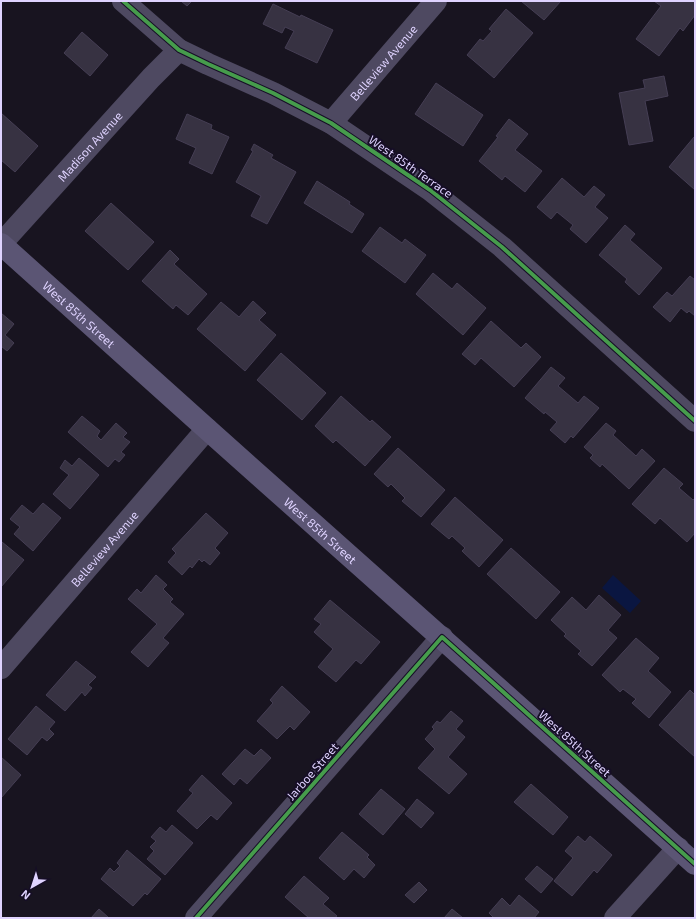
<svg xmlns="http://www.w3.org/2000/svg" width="696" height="919" viewBox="0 0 696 919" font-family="'Exo 2',sans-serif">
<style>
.water{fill:#0a1641}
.building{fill:#373242;stroke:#453e54}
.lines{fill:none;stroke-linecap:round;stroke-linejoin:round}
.minor{stroke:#4e4961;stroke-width:22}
.secondary{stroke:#5b5574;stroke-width:22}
.cycleway-casing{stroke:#160e26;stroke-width:6}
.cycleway{stroke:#469c4c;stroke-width:4}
.labels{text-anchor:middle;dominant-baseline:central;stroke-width:4;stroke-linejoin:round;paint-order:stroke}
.street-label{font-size:12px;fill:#dfd3ff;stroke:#160e26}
</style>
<rect width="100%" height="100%" fill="#181420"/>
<!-- water -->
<polygon class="water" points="613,575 641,601 630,613 602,588"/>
<!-- building -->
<g class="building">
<polygon points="181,1 192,1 187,6"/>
<polygon points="521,1 561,1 544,20"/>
<polygon points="654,1 695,1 695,15 683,31 680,28 659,56 636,39 661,6"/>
<polygon points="273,4 300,17 301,15 333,30 317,63 285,48 294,31 285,27 282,33 263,24"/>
<polygon points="506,9 533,33 494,78 467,55 480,39 483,41 492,31 489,29"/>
<polygon points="82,32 108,55 90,76 64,53"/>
<polygon points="664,76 668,96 645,101 653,141 629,145 619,93 645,88 643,80"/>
<polygon points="436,83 483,115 463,146 415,114"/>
<polygon points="1,113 38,146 15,172 1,160"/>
<polygon points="187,114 212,125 211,129 229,137 212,174 189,163 196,148 176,139"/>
<polygon points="509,119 528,134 515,150 542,171 525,192 505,176 502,180 479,161 498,137 496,136"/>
<polygon points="694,137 695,138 695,190 669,167"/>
<polygon points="254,144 273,155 271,158 296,172 267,224 251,216 261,196 236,182 253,151 251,150"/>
<polygon points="562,178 584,197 594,186 605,195 595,207 608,218 586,243 570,229 573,225 557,212 551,219 537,207"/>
<polygon points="317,181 350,202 349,204 364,214 352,233 304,203"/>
<polygon points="111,203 154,242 128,270 85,231"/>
<polygon points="625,225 635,234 630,240 662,268 639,295 625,282 627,279 599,255"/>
<polygon points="380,227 402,243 405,239 426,255 405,283 362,251"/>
<polygon points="170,250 179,259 174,264 207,294 188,315 176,305 173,309 142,281"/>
<polygon points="433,273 452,289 457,283 486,308 463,335 416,294"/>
<polygon points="690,276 695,280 695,316 689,311 687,313 681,308 670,322 653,307 667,292 672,296"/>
<polygon points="253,301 266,313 259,320 276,335 245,371 197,329 221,302 239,317"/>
<polygon points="1,313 14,324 5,335 14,343 7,351 1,346"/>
<polygon points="491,321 521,348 526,343 541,357 514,387 481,358 475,365 462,354"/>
<polygon points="281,353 326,393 302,420 257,380"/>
<polygon points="551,367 565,378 558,386 578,403 584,396 599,408 573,438 571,436 565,443 550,430 557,422 545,412 544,414 525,398"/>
<polygon points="341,396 370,422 372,420 391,437 365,466 336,440 333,443 315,426"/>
<polygon points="82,416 100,431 97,436 101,440 116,423 127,433 123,437 130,442 121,452 125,455 119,462 115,459 108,467 68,432"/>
<polygon points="606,423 616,431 613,435 636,456 642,449 655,461 629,489 602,464 600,467 590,458 593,455 584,447"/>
<polygon points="398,448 445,490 421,517 402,501 405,498 391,484 388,487 374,474"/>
<polygon points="79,458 99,475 70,509 53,494 69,475 60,468 65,460 72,466"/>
<polygon points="664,468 683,484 679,488 693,500 695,498 695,533 687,542 660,518 655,524 632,504"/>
<polygon points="455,497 503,540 479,567 462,551 465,548 452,536 449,539 431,524"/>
<polygon points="43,503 61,518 33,551 14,534 20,527 10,519 22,505 33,514"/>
<polygon points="206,513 228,533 215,548 220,553 210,565 204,560 202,562 199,559 192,568 190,566 182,575 168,562 176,553 172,549"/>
<polygon points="2,542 24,560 1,587 1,543"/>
<polygon points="511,548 560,592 536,619 487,574"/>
<polygon points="156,575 167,585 163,589 173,599 170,602 184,614 163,638 169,643 148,667 131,652 157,624 128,599 137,589 141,593"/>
<polygon points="599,595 621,615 608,630 617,638 592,666 578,654 581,651 564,636 566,634 551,620 572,597 586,610"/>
<polygon points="330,600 380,642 361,664 356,660 336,682 318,667 333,649 314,632 321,624 314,619"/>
<polygon points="636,638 659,658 648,671 671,692 649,718 632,703 636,699 623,689 620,692 602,675"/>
<polygon points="76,661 96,677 88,685 92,688 85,696 82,692 65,711 46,695"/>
<polygon points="282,686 310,712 294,730 290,726 277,739 257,721 273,703 270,700"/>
<polygon points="690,690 695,695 695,757 659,725"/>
<polygon points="36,706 55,722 49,729 54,734 47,741 42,737 27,755 8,739"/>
<polygon points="451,711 463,721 456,729 465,737 448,757 467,774 449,794 418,768 435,749 425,739 434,729 432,727 437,721 440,723"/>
<polygon points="245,749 254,756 261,749 271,758 247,784 240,778 234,785 222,774"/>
<polygon points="1,757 21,775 1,798"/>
<polygon points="202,775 232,803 217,820 211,815 197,829 177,811 193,793 189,790"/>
<polygon points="531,784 568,817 553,835 514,802"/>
<polygon points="381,789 405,809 383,835 359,814"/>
<polygon points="417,799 434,813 421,828 405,814"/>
<polygon points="172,825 193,843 165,875 147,859 154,851 150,847 156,841 151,837 160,827 166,832"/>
<polygon points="342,832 369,855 367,857 375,865 364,878 354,869 344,880 319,858"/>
<polygon points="578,836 585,842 590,836 612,855 597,873 594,870 572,896 554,881 573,858 565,851"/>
<polygon points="127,850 161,879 147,895 145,893 133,906 101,879 110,868 114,872 120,866 117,863"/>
<polygon points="537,866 553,879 541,893 525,879"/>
<polygon points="304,876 329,898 323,904 337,916 334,918 309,918 285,897"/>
<polygon points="419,882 427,890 414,903 405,895"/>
<polygon points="519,895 539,912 534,918 494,918 489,913 502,898 510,906"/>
<polygon points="99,909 109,918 91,918"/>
<polygon points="452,909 463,918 444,918"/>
</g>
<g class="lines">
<!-- minor -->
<g class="minor">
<polyline points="123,1 179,50 208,64 273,93 331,123 430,190 502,247 695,421"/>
<path id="s1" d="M331,123l105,-122"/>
<path id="s2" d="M1,244l150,-166 28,-28"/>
<path id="s3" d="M1,668l206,-239"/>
<polyline points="196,918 442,637"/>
<polyline points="615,918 678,848"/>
</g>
<!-- secondary -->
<path class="secondary" id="s4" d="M1,244l206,185 488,435"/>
<!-- cycleway casing -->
<g class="cycleway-casing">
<g id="cycleway">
<polyline points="123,1 179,50 208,64 273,93 331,123 430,190 502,247 695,421"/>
<polyline points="196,918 442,637 695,864"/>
</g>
</g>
<!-- cycleway -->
<use href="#cycleway" class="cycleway"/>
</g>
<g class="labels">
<!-- street labels -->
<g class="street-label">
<text stroke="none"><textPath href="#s1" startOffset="80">Belleview Avenue</textPath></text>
<text stroke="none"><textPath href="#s2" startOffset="132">Madison Avenue</textPath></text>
<text transform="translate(411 166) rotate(35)">West 85th Terrace</text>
<text stroke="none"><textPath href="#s4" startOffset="105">West 85th Street</textPath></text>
<text stroke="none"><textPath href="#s4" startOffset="429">West 85th Street</textPath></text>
<text stroke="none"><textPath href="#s3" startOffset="158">Belleview Avenue</textPath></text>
<text transform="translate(575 743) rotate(42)">West 85th Street</text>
<text transform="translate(312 771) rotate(-49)">Jarboe Street</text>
</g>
</g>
<!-- border -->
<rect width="696" height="919" fill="none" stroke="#dfd3ff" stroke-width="4"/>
<!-- north arrow -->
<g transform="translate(32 887) rotate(219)" stroke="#160e26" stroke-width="3" paint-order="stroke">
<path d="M0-3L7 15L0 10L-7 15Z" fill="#dfd3ff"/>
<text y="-6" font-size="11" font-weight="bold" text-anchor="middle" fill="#dfd3ff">N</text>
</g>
</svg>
